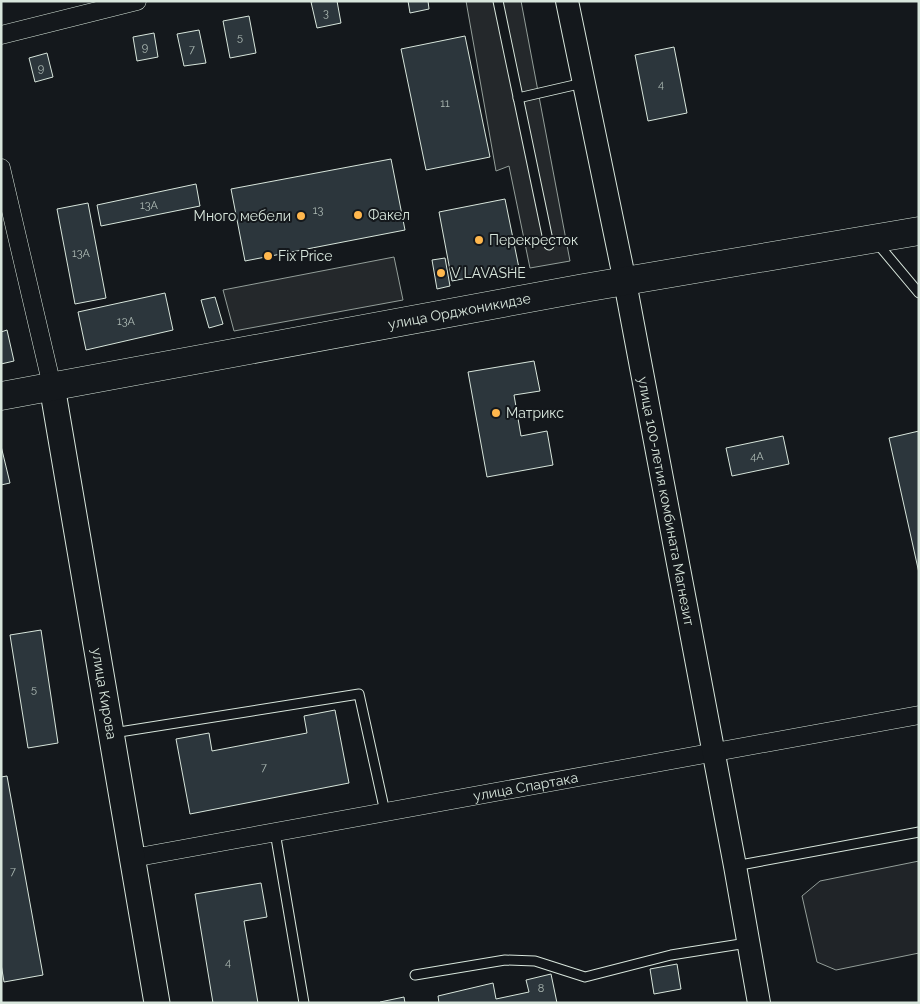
<svg xmlns="http://www.w3.org/2000/svg" width="920" height="1004" viewBox="0 0 920 1004" font-family="Raleway,sans-serif">
<style>
.green{fill:#202428;stroke:#939e99}
.parking{fill:#24282b;stroke:#939e99}
.building{fill:#2c363c;stroke:#d8e6dc}
.lines{fill:none;stroke-linecap:round;stroke-linejoin:round}
.service-casing{stroke:#d8e6dc;stroke-width:11}
.minor-casing{stroke:#d8e6dc;stroke-width:19}
.tertiary-casing{stroke:#d8e6dc;stroke-width:24}
.secondary-casing{stroke:#d8e6dc;stroke-width:27}
.primary-casing{stroke:#d8e6dc;stroke-width:29}
.service{stroke:#14181c;stroke-width:9}
.minor{stroke:#14181c;stroke-width:18}
.tertiary{stroke:#14181c;stroke-width:22}
.secondary{stroke:#14181c;stroke-width:25}
.primary{stroke:#14181c;stroke-width:28}
.poi-dot{fill:#ffb74d;stroke:#14181c;stroke-width:2}
.labels{text-anchor:middle;dominant-baseline:central;stroke-width:4;stroke-linejoin:round;paint-order:stroke}
.number-label{font-size:11px;fill:#adbab4}
.poi-label{font-size:14px;fill:#d8e6dc;stroke:#14181c;text-anchor:start}
.street-label{font-size:14px;fill:#d8e6dc;stroke:#14181c}
</style>
<rect width="100%" height="100%" fill="#14181c"/>
<!-- green -->
<polygon class="green" points="919,861 919,953 836,970 817,962 802,896 820,881"/>
<!-- parking -->
<g class="parking">
<polygon points="466,1 521,1 570,261 530,268 509,166 496,171"/>
<polygon points="394,257 403,300 234,331 223,290"/>
</g>
<!-- building -->
<g class="building">
<polygon points="316,1 337,1 341,23 317,28 311,2"/>
<polygon points="408,1 428,1 429,9 410,13"/>
<polygon points="249,16 256,53 230,58 223,21"/>
<polygon points="199,30 206,63 184,66 177,34"/>
<polygon points="154,33 158,57 137,61 133,37"/>
<polygon points="465,36 490,157 426,170 401,49"/>
<polygon points="674,47 687,113 648,121 635,55"/>
<polygon points="47,53 53,77 35,82 29,58"/>
<polygon points="391,159 405,230 245,261 231,189"/>
<polygon points="196,184 200,206 101,226 97,205"/>
<polygon points="505,199 519,268 452,281 439,212"/>
<polygon points="88,203 106,298 75,304 57,209"/>
<polygon points="445,258 450,286 437,289 432,260"/>
<polygon points="165,293 173,330 86,350 78,312"/>
<polygon points="215,297 223,324 209,328 201,300"/>
<polygon points="7,330 14,361 1,364 1,332"/>
<polygon points="534,361 540,391 514,395 521,436 547,431 553,465 487,477 468,372"/>
<polygon points="919,431 919,573 889,438"/>
<polygon points="783,436 789,464 732,476 726,448"/>
<polygon points="1,446 10,483 1,485"/>
<polygon points="41,630 58,743 28,748 10,635"/>
<polygon points="335,710 349,783 190,814 176,739 209,733 212,751 307,733 304,716"/>
<polygon points="7,776 43,975 4,982 1,964 1,777"/>
<polygon points="261,883 267,917 244,921 258,1003 213,1003 195,894"/>
<polygon points="677,964 681,989 654,994 650,969"/>
<polygon points="551,974 557,1003 439,1003 438,996 493,983 496,999 529,992 526,980"/>
<polygon points="404,997 405,1003 380,1003 380,1002"/>
</g>
<g class="lines">
<!-- service casing -->
<g class="service-casing">
<g id="service">
<polyline points="498,1 549,245"/>
<polyline points="518,98 583,83"/>
<polyline points="877,243 919,293"/>
<polyline points="113,733 359,694 385,812"/>
<polyline points="275,832 304,1003"/>
<polyline points="735,866 919,832"/>
<polyline points="415,975 505,960 535,961 585,977 671,955 747,943"/>
</g>
</g>
<!-- minor casing -->
<g class="minor-casing">
<g id="minor">
<polyline points="1,35 137,1"/>
<polyline points="1,168 52,386"/>
<path id="s1" d="M133,858l786,-143"/>
</g>
</g>
<!-- tertiary casing -->
<g class="tertiary-casing">
<g id="tertiary">
<path id="s2" d="M567,1l58,281 110,584 24,137"/>
</g>
</g>
<!-- secondary casing -->
<g class="secondary-casing">
<g id="secondary">
<path id="s3" d="M52,386l105,617"/>
</g>
</g>
<!-- primary casing -->
<g class="primary-casing">
<g id="primary">
<path id="s4" d="M1,396l583,-108 335,-57"/>
</g>
</g>
<!-- service -->
<use href="#service" class="service"/>
<!-- minor -->
<use href="#minor" class="minor"/>
<!-- tertiary -->
<use href="#tertiary" class="tertiary"/>
<!-- secondary -->
<use href="#secondary" class="secondary"/>
<!-- primary -->
<use href="#primary" class="primary"/>
</g>
<!-- markers -->
<g class="poi-dot">
<circle cx="358" cy="215" r="5"/>
<circle cx="301" cy="216" r="5"/>
<circle cx="479" cy="240" r="5"/>
<circle cx="268" cy="256" r="5"/>
<circle cx="441" cy="273" r="5"/>
<circle cx="496" cy="413" r="5"/>
</g>
<g class="labels">
<!-- number labels -->
<g class="number-label">
<text x="326" y="13">3</text>
<text x="240" y="37">5</text>
<text x="145" y="47">9</text>
<text x="192" y="49">7</text>
<text x="41" y="68">9</text>
<text x="661" y="84">4</text>
<text x="445" y="103">11</text>
<text x="149" y="205">13А</text>
<text x="318" y="210">13</text>
<text x="81" y="253">13А</text>
<text x="126" y="321">13А</text>
<text x="757" y="456">4А</text>
<text x="34" y="689">5</text>
<text x="264" y="767">7</text>
<text x="13" y="871">7</text>
<text x="228" y="962">4</text>
<text x="541" y="988">8</text>
</g>
<!-- poi labels -->
<g class="poi-label">
<text x="368" y="215">Факел</text>
<text x="291" y="216" text-anchor="end">Много мебели</text>
<text x="489" y="240">Перекресток</text>
<text x="278" y="256">Fix Price</text>
<text x="451" y="273">V LAVASHE</text>
<text x="506" y="413">Матрикс</text>
</g>
<!-- street labels -->
<g class="street-label">
<text stroke="none"><textPath href="#s4" startOffset="466">улица Орджоникидзе</textPath></text>
<text stroke="none"><textPath href="#s2" startOffset="510">улица 100-летия комбината Магнезит</textPath></text>
<text stroke="none"><textPath href="#s3" startOffset="312">улица Кирова</textPath></text>
<text stroke="none"><textPath href="#s1" startOffset="399">улица Спартака</textPath></text>
</g>
</g>
<!-- border -->
<rect width="920" height="1004" fill="none" stroke="#d8e6dc" stroke-width="5"/>
</svg>
